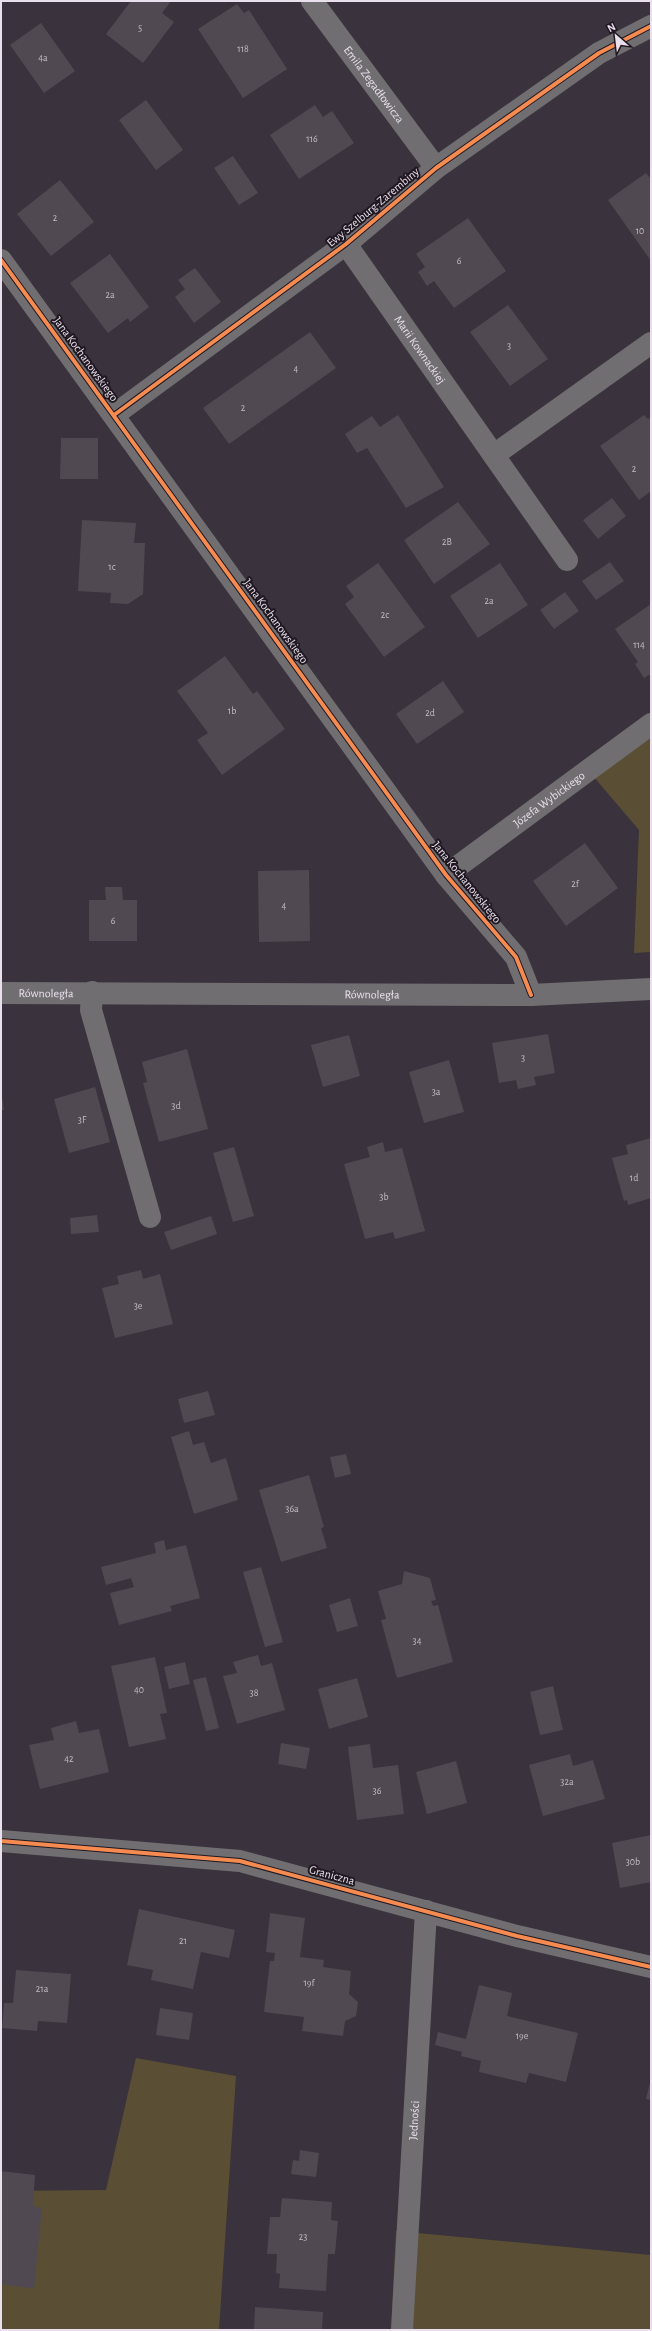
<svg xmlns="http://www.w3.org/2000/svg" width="652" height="2331" viewBox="0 0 652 2331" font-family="'Alegreya Sans',sans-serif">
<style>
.green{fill:#5a4f34}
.building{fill:#504952}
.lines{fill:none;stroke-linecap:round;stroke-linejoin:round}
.minor{stroke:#716e72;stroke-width:22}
.cycleway-casing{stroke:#1f1821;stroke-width:6}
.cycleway{stroke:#f68b52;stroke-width:4}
.labels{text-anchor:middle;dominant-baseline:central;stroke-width:4;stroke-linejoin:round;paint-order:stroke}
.number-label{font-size:10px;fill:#c4bac6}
.street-label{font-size:12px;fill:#eae0ed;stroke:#1f1821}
</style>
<rect width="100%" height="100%" fill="#3a323c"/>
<!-- green -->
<g class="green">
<polygon points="651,734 651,952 634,953 639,830 593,776"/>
<polygon points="136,2058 236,2076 219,2330 1,2330 1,2191 106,2190"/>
<polygon points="396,2231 651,2255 651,2330 391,2330"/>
</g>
<!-- building -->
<g class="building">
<polygon points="131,1 171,1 162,13 174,22 143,63 106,34"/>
<polygon points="237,4 244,13 249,10 287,69 243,98 198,29"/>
<polygon points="41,23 75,71 44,93 10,45"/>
<polygon points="146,100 183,150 156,170 119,120"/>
<polygon points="315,105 323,117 332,111 354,143 299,179 270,135"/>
<polygon points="233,156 258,193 239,205 214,168"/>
<polygon points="646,173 651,179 651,261 608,200"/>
<polygon points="60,180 94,222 51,256 17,214"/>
<polygon points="468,218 506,271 454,308 434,281 427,286 418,272 425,267 416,254"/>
<polygon points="110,254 149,307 130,322 128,318 108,333 70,283"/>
<polygon points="195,268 221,302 194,323 175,297 185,289 178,280"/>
<polygon points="508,305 548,359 510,386 470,332"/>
<polygon points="310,332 336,368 229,444 203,408"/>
<polygon points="398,415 444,487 406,508 367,448 357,453 345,434 372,416 380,427"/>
<polygon points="644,415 648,419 651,417 651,491 639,500 600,446"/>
<polygon points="61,438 98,438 98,479 60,479"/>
<polygon points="612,498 626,516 598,539 583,520"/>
<polygon points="458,502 490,544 434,584 404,540"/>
<polygon points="82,520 136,523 134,543 145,543 143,594 128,604 110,603 111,593 78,591"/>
<polygon points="610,562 624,581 596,600 582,581"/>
<polygon points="378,563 425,627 384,657 345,604 354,597 346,586"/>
<polygon points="500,563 528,605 478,638 450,596"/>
<polygon points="565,592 579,611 554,629 540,610"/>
<polygon points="651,604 651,674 644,678 635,664 638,662 615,629"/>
<polygon points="225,656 253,694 257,691 285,729 222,775 197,740 208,733 177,691"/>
<polygon points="443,681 464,712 417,744 396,714"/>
<polygon points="585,843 618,888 566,926 533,881"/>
<polygon points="309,870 310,941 259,942 258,871"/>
<polygon points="105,887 122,887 123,900 137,900 137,941 89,941 89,900 106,900"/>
<polygon points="548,1034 555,1073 534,1077 536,1085 518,1089 516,1080 499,1083 492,1043"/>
<polygon points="349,1035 360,1076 323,1087 311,1045"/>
<polygon points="187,1049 208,1129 159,1142 143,1083 147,1082 142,1062"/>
<polygon points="449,1060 464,1112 424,1123 409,1072"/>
<polygon points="95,1087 110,1142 69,1153 54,1099"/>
<polygon points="1,1090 4,1110 1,1110"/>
<polygon points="651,1138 651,1198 628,1205 627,1200 624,1201 612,1158 628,1154 626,1145"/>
<polygon points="383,1142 385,1152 402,1148 425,1231 395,1239 393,1232 365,1239 344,1164 370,1157 367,1147"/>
<polygon points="234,1147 254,1216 233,1222 213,1153"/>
<polygon points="97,1215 99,1232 71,1234 70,1218"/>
<polygon points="211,1216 217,1234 171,1250 164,1232"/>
<polygon points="141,1270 143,1279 160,1274 173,1324 115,1338 102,1288 119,1284 117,1276"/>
<polygon points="208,1391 215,1415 184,1423 178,1399"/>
<polygon points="189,1431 193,1445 204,1442 211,1463 226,1458 238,1500 194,1514 171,1437"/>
<polygon points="346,1454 351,1474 335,1478 330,1457"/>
<polygon points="309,1475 324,1527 321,1528 327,1548 281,1562 259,1490"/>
<polygon points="164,1540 166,1550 186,1545 200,1598 170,1606 172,1611 119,1625 110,1593 134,1587 131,1578 106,1585 101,1567 156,1553 154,1543"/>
<polygon points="261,1567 283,1642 265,1647 243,1572"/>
<polygon points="404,1571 430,1578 436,1600 431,1601 433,1606 438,1605 453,1662 397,1678 381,1620 386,1619 378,1591 402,1584"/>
<polygon points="350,1598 358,1626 337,1632 329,1605"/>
<polygon points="258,1655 261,1666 272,1663 285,1710 237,1724 223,1676 237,1673 233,1662"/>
<polygon points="155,1657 167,1713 160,1714 166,1739 129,1747 111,1666"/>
<polygon points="185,1662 190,1684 169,1689 164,1667"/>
<polygon points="206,1677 219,1728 206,1731 193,1680"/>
<polygon points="357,1678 368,1717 329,1729 318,1689"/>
<polygon points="553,1686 563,1730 540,1735 530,1692"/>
<polygon points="76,1721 79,1733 99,1729 109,1772 40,1789 29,1745 54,1740 51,1728"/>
<polygon points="281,1743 310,1748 306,1769 278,1764"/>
<polygon points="370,1744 373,1768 398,1765 404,1814 357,1820 348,1747"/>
<polygon points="570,1754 573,1766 593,1760 605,1799 543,1816 529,1765"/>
<polygon points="456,1761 467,1803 427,1814 416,1772"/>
<polygon points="651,1835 651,1882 620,1888 612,1843"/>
<polygon points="139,1909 235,1930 229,1958 201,1952 193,1989 151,1980 153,1970 127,1965"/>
<polygon points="270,1913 305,1918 300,1957 324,1960 323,1967 351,1971 349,1994 358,2002 356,2016 345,2021 343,2036 302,2031 304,2017 264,2012 270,1961 274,1961 275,1953 266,1952"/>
<polygon points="16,1970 71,1974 67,2023 38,2021 37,2031 2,2028 4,2003 13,2003"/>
<polygon points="479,1985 512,1993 507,2016 578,2033 566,2082 529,2073 526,2083 479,2072 481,2061 461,2056 462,2052 435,2045 438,2032 466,2039"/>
<polygon points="160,2008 193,2013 189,2040 156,2035"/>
<polygon points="651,2079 651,2100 646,2099"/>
<polygon points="300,2150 319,2153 316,2177 291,2174 293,2160 299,2161"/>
<polygon points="1,2171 35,2175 33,2206 42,2208 34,2289 1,2284"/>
<polygon points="282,2198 332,2202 331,2220 338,2221 335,2254 328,2254 326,2291 279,2288 280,2274 276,2273 277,2254 267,2254 270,2217 280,2217"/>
<polygon points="255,2307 323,2312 322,2330 254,2330"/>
</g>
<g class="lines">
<!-- minor -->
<g class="minor">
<path id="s1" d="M312,1l124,167"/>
<path id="s2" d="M346,244l221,316"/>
<polyline points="1,260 446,875 516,957 531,995"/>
<polyline points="114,415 346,244 436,168 599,53 651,26"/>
<polyline points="494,455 651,343"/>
<path id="s3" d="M446,875l205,-151"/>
<polyline points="92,992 91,1010 150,1217"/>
<path id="s4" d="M1,993l530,2 120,-6"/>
<polyline points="1,1841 240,1861 517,1936 651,1967"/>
<path id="s5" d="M402,2330l24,-419"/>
</g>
<!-- cycleway casing -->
<g class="cycleway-casing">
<g id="cycleway">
<polyline points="1,260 446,875 516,957 531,995"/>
<polyline points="114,415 346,244 436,168 599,53 651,26"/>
<polyline points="1,1841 240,1861 517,1936 651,1967"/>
</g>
</g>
<!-- cycleway -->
<use href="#cycleway" class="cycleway"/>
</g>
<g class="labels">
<!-- number labels -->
<g class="number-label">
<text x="140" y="28">5</text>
<text x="243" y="49">118</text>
<text x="43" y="58">4a</text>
<text x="312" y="139">116</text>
<text x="55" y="218">2</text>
<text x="640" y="231">10</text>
<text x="459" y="261">6</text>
<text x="110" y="295">2a</text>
<text x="509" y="346">3</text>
<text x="296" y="369">4</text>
<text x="243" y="408">2</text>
<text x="634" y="469">2</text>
<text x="447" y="542">2B</text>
<text x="112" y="567">1c</text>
<text x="489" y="601">2a</text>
<text x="385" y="615">2c</text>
<text x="639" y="645">114</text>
<text x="232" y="711">1b</text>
<text x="430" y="713">2d</text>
<text x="575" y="884">2f</text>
<text x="284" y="906">4</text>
<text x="113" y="921">6</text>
<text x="523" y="1058">3</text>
<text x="436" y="1092">3a</text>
<text x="176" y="1106">3d</text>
<text x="82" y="1120">3F</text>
<text x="634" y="1178">1d</text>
<text x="384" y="1197">3b</text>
<text x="138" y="1306">3e</text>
<text x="292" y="1509">36a</text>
<text x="417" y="1641">34</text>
<text x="139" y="1690">40</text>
<text x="254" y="1693">38</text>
<text x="69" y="1759">42</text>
<text x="567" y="1782">32a</text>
<text x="377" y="1791">36</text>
<text x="633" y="1862">30b</text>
<text x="183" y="1941">21</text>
<text x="309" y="1983">19f</text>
<text x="42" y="1989">21a</text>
<text x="522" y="2036">19e</text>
<text x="303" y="2237">23</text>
</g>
<!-- street labels -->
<g class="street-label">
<text stroke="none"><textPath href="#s1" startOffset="104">Emila Zegadłowicza</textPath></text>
<text transform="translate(373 207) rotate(-40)">Ewy Szelburg-Zarembiny</text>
<text stroke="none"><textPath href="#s2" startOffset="129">Marii Kownackiej</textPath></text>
<text transform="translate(86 359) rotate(54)">Jana Kochanowskiego</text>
<text transform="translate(276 621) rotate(54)">Jana Kochanowskiego</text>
<text stroke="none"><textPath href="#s3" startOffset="128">Józefa Wybickiego</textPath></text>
<text transform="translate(467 882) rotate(51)">Jana Kochanowskiego</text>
<text stroke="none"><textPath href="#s4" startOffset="45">Równoległa</textPath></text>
<text stroke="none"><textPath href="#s4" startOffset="371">Równoległa</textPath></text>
<text transform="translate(332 1875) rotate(15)">Graniczna</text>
<text stroke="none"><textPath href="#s5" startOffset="210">Jedności</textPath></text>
</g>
</g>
<!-- border -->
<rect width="652" height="2331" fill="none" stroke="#eae0ed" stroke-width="4"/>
<!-- north arrow -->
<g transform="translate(616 36) rotate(332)" stroke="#1f1821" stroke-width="3" paint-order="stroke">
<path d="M0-3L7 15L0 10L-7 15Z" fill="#eae0ed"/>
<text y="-6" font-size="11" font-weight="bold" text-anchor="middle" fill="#eae0ed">N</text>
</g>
</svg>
